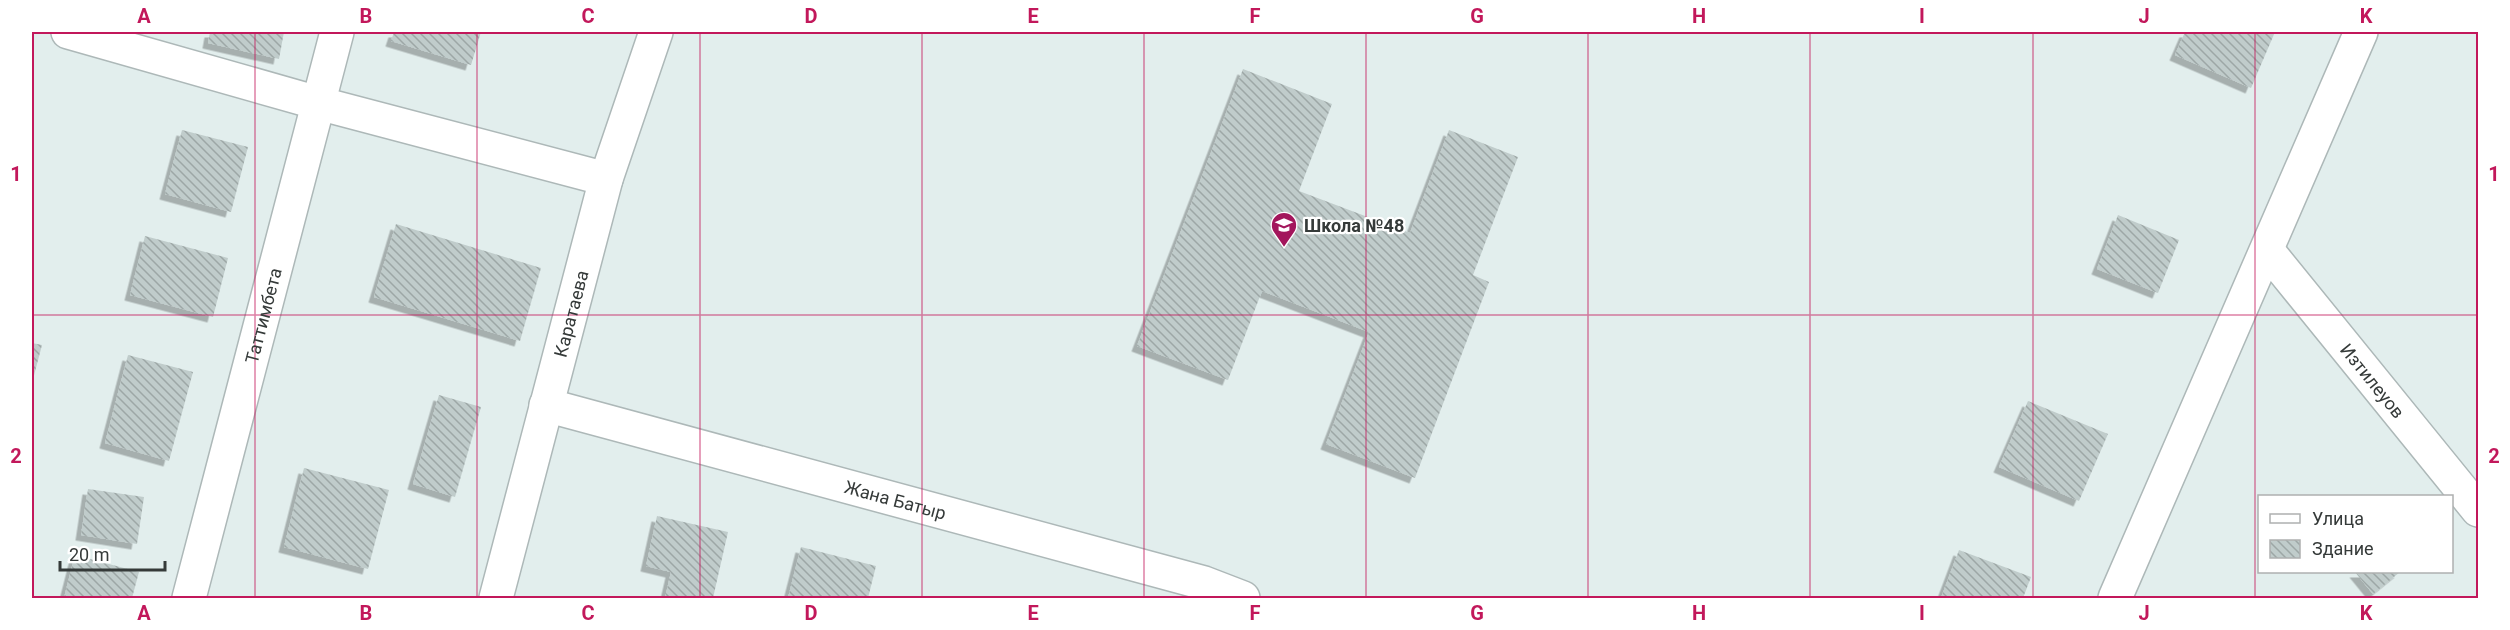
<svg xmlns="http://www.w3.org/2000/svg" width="2510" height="630" viewBox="0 0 2510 630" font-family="Roboto,sans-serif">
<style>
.building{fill:url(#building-back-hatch);filter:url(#shadow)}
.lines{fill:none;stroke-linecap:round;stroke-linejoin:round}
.minor-casing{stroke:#adb8b8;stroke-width:36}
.tertiary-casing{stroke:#adb8b8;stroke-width:36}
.minor{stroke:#fff;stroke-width:33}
.tertiary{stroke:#fff;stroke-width:33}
.grid{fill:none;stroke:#c2185b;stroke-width:1.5;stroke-opacity:0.55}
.labels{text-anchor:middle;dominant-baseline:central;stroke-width:4.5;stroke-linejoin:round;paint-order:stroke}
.poi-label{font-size:18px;font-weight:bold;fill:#353a39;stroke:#fff;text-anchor:start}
.street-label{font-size:18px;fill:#353a39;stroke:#fff}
.neatline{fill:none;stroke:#c2185b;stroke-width:2}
.grid-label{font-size:20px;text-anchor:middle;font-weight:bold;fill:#c2185b}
</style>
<defs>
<pattern id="building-back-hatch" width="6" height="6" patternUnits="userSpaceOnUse" patternTransform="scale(1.5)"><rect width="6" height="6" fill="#c0cccb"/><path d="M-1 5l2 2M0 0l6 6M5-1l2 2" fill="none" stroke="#9da7a6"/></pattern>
<filter id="shadow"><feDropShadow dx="-5.5" dy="5.5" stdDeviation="0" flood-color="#0004"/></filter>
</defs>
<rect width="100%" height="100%" fill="#e2eeed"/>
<!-- building -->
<g class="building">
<polygon points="210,32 284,32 279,59 208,43"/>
<polygon points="394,32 481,32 471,65 391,41"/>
<polygon points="2185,32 2275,32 2251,88 2175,55"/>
<polygon points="1243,69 1332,104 1299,191 1410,233 1449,130 1518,157 1473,275 1489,282 1415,478 1326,444 1369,332 1262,291 1228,380 1137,346"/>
<polygon points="182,130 248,147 231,212 165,194"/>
<polygon points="2118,215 2179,240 2158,293 2097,269"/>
<polygon points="396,224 541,268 520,341 374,297"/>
<polygon points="145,236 228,258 213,317 130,295"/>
<polygon points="32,343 42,345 32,383"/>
<polygon points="128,355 193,372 169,461 105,443"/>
<polygon points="439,395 481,407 455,497 413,484"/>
<polygon points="2028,401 2108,434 2079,501 1999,467"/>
<polygon points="304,468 389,490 368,569 284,547"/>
<polygon points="88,489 144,497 137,544 81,535"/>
<polygon points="657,516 728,532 713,598 665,598 671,572 646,566"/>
<polygon points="801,547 876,566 868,598 788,598"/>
<polygon points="1959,550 2031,577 2023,598 1941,598"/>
<polygon points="75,555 139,572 132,598 64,598"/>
<polygon points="2355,572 2400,572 2373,594"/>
</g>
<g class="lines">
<!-- minor casing -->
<g class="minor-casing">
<g id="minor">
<polyline points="68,32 318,103 606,179"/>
<path id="s1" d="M2267,250l211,260"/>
<path id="s2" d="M546,405l658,178 39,15"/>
<path id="s3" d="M189,598l148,-566"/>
<polyline points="2115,598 2361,32"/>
</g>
</g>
<!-- tertiary casing -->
<g class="tertiary-casing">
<g id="tertiary">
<path id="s4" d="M496,598l110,-419 50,-147"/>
</g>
</g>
<!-- minor -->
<use href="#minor" class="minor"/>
<!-- tertiary -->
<use href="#tertiary" class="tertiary"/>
</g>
<!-- grid -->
<path class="grid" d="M255,32v566M477,32v566M700,32v566M922,32v566M1144,32v566M1366,32v566M1588,32v566M1810,32v566M2033,32v566M2255,32v566M32,315h2446"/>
<!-- icons -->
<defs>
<g id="school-pin" transform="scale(1.35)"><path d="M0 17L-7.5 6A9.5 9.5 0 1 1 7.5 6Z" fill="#a3165c" stroke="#fff"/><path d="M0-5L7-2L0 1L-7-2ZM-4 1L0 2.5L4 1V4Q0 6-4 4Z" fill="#fff"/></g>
</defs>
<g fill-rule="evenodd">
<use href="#school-pin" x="1284" y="225"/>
</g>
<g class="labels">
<!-- poi labels -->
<g class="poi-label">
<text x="1304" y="225">Школа №48</text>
</g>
<!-- street labels -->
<g class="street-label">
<text stroke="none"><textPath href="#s4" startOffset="294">Каратаева</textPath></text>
<text stroke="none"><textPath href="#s3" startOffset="292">Таттимбета</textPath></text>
<text stroke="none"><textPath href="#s1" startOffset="168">Изтилеуов</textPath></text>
<text stroke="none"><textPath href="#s2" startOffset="362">Жана Батыр</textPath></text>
</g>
</g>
<!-- border -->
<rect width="2510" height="630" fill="none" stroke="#ffffff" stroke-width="66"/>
<!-- legend -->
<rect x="2258" y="495" width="195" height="78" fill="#ffffff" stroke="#aeb0b0" stroke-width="1.5"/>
<rect x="2270" y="514" width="30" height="9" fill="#ffffff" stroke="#aeb0b0" stroke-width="1.5"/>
<text x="2312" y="525" font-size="18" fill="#353a39">Улица</text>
<rect x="2270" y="540" width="30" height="18" fill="url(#building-back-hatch)" stroke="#aeb0b0" stroke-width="1.5"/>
<text x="2312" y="555" font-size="18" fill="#353a39">Здание</text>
<!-- scale -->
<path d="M60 561v9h105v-9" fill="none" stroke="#353a39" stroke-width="3"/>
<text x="69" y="561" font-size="18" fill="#353a39" stroke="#ffffff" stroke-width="4.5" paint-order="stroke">20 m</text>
<rect x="33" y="33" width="2444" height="564" class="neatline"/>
<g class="grid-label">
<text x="144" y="23">A</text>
<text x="366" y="23">B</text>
<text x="588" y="23">C</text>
<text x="811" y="23">D</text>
<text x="1033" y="23">E</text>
<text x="1255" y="23">F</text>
<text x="1477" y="23">G</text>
<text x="1699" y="23">H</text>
<text x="1922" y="23">I</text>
<text x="2144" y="23">J</text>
<text x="2366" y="23">K</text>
<text x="16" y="181">1</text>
<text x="2494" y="181">1</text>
<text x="16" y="463">2</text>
<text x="2494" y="463">2</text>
<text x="144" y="620">A</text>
<text x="366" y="620">B</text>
<text x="588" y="620">C</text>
<text x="811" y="620">D</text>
<text x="1033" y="620">E</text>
<text x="1255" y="620">F</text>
<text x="1477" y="620">G</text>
<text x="1699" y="620">H</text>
<text x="1922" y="620">I</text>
<text x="2144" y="620">J</text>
<text x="2366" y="620">K</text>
</g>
</svg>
